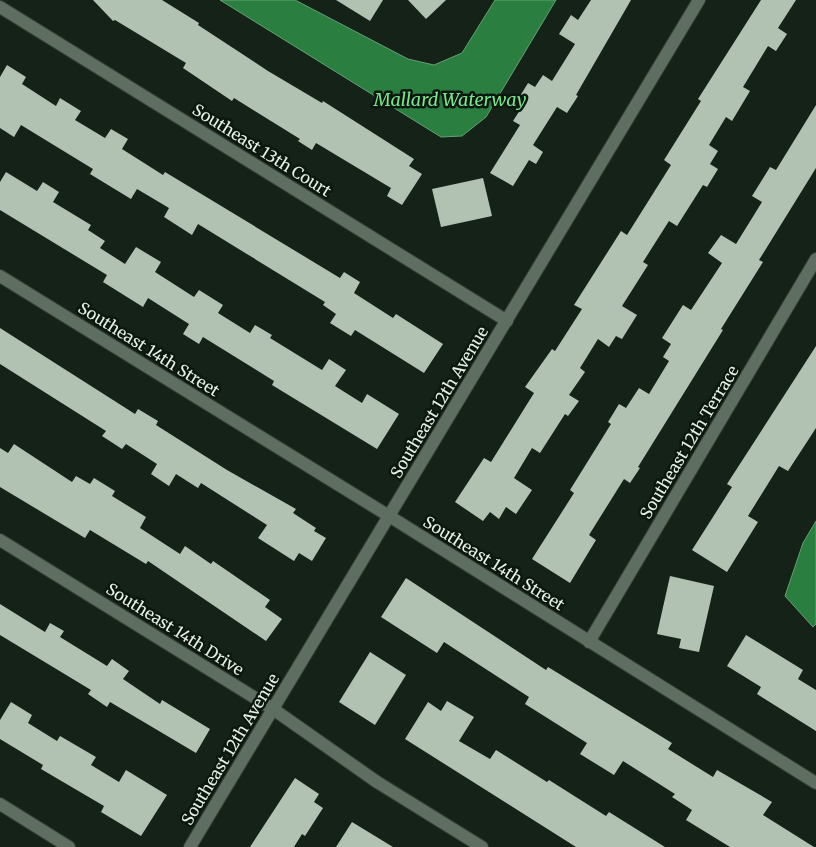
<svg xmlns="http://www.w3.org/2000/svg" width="816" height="847" viewBox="0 0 816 847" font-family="Merriweather,serif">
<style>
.water{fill:#2a7f40;stroke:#63a172}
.building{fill:#b1c2b3}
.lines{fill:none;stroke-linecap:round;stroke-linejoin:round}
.minor-casing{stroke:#343d35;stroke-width:14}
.tertiary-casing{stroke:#343d35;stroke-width:14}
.minor{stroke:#5e6e60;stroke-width:12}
.tertiary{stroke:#5e6e60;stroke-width:12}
.labels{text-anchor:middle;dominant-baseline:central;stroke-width:5;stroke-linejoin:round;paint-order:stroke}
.street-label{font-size:16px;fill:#e7f0e8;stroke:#0c180e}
.water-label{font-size:18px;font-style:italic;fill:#7ae690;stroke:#0c180e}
</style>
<rect width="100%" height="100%" fill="#152217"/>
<!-- water -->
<g class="water">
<polygon points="220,0 295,0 408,59 434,65 462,53 495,0 556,0 486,117 462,136 441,137"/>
<polygon points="816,521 816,624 813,627 785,596 803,543"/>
</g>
<!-- building -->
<g class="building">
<polygon points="93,0 162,0 199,23 198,25 268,71 322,103 323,101 414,159 409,166 422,174 402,205 387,196 391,188 316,143 312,150 298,141 300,139 234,98 232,101 183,68 186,63 115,20 113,21"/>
<polygon points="336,0 383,0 370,21"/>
<polygon points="408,0 446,0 426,19"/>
<polygon points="591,0 631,0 576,95 578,96 567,113 557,107 533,145 543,152 536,164 529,160 513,186 490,173 520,125 513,121 520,110 514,106 528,83 535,87 543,75 552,81 575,44 559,34 571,15 578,20"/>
<polygon points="761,0 796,0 778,28 787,34 776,51 768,46 743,87 750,91 732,121 726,117 709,145 718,151 710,164 718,169 707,187 703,185 677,226 669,221 643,262 648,265 622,306 637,315 622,339 616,336 609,347 598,339 580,368 585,372 569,395 579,401 568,416 565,414 540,453 532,448 514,478 532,490 516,514 506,507 499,519 490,512 483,521 455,502 484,458 491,462 534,393 525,387 552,349 555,351 582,309 574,305 621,231 627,235 671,165 664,160 701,101 698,99"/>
<polygon points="7,65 26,77 22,84 56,106 60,98 81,111 75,120 105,138 111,129 128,139 122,149 163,175 165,172 340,278 344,272 360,282 354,293 393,318 396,314 443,344 424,373 355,330 351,336 330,323 336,314 323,305 325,302 198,224 192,235 164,217 169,208 137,189 131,199 90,174 93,169 21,125 14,137 0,128 0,77"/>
<polygon points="816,105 816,168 759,260 763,262 721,329 723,330 638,467 640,468 630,483 624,479 589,535 596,540 570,583 532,559 574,493 570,490 611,424 608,422 619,404 626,408 639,388 649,394 669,361 663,357 671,344 662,338 683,305 691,310 722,263 708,253 721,235 736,244 762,202 752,196 770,167 776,170"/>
<polygon points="6,172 37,191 43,182 59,192 53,202 91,225 88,230 105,241 100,248 125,264 136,247 161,262 155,272 194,297 199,290 223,305 218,313 250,333 255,325 272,335 270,338 322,370 329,359 346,370 335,386 362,403 367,394 399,414 377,449 272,385 274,381 203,337 199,344 183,334 189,324 148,298 143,307 103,282 107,275 0,210 0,182"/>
<polygon points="483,178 492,216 441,227 432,189"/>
<polygon points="0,328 135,414 138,409 158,421 156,425 227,470 296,509 293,513 316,528 314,531 326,538 312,561 299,553 294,561 258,538 267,525 201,483 198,488 176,474 169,486 151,474 157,464 126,444 122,449 102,436 106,431 0,364"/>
<polygon points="816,346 816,428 788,471 779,466 748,516 758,522 727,572 692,550 732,487 727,484"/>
<polygon points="14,444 72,482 76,476 90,484 94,478 115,491 112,496 146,517 140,528 180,554 185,546 211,564 213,561 270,600 265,607 282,619 266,641 148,561 146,564 90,530 85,538 0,487 0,448 8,453"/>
<polygon points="670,576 714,586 699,652 679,648 681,639 657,634"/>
<polygon points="406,578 546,670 548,667 672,743 668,749 713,777 717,770 772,802 763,815 814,847 730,847 686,820 692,810 672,797 675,794 623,761 614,775 580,754 587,743 525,704 529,697 444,642 437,653 381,617"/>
<polygon points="0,604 45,632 50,623 64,631 60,637 107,666 112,659 129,671 123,679 160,704 162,700 210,729 196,753 110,702 107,707 88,694 91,690 0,635"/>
<polygon points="746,635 803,670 798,679 816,690 816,731 757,694 761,687 727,666"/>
<polygon points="370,652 406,675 375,725 339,702"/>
<polygon points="447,701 474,717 459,741 490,759 496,750 547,782 549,780 606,816 609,812 665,847 576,847 405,739 428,702 441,711"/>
<polygon points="11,702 32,715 28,723 57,741 60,736 96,757 91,765 119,782 126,770 167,795 141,836 101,812 104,806 41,769 43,765 0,739 0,720"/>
<polygon points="295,778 319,794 314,802 323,808 305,836 302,834 294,847 250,847"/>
<polygon points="352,822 393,847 336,847"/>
</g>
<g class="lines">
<!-- minor casing -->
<g class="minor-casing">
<g id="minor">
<polyline points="0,7 507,321"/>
<polyline points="0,276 389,516 816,783"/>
<polyline points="0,540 273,709 377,782 482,847"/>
<polyline points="589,642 816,259"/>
<polyline points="0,804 69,847"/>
</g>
</g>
<!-- tertiary casing -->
<g class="tertiary-casing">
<polyline id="tertiary" points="190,847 699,0"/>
</g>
<!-- minor -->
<use href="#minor" class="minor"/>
<!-- tertiary -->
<use href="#tertiary" class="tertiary"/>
</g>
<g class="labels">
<!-- street labels -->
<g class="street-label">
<text transform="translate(262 150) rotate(32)">Southeast 13th Court</text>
<text transform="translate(149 349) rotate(32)">Southeast 14th Street</text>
<text transform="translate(439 402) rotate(-59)">Southeast 12th Avenue</text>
<text transform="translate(689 442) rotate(-59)">Southeast 12th Terrace</text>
<text transform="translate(494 563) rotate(32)">Southeast 14th Street</text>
<text transform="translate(175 629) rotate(32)">Southeast 14th Drive</text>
<text transform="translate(230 749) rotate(-59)">Southeast 12th Avenue</text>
</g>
<!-- water labels -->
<g class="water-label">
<text x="450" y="99">Mallard Waterway</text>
</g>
</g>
</svg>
